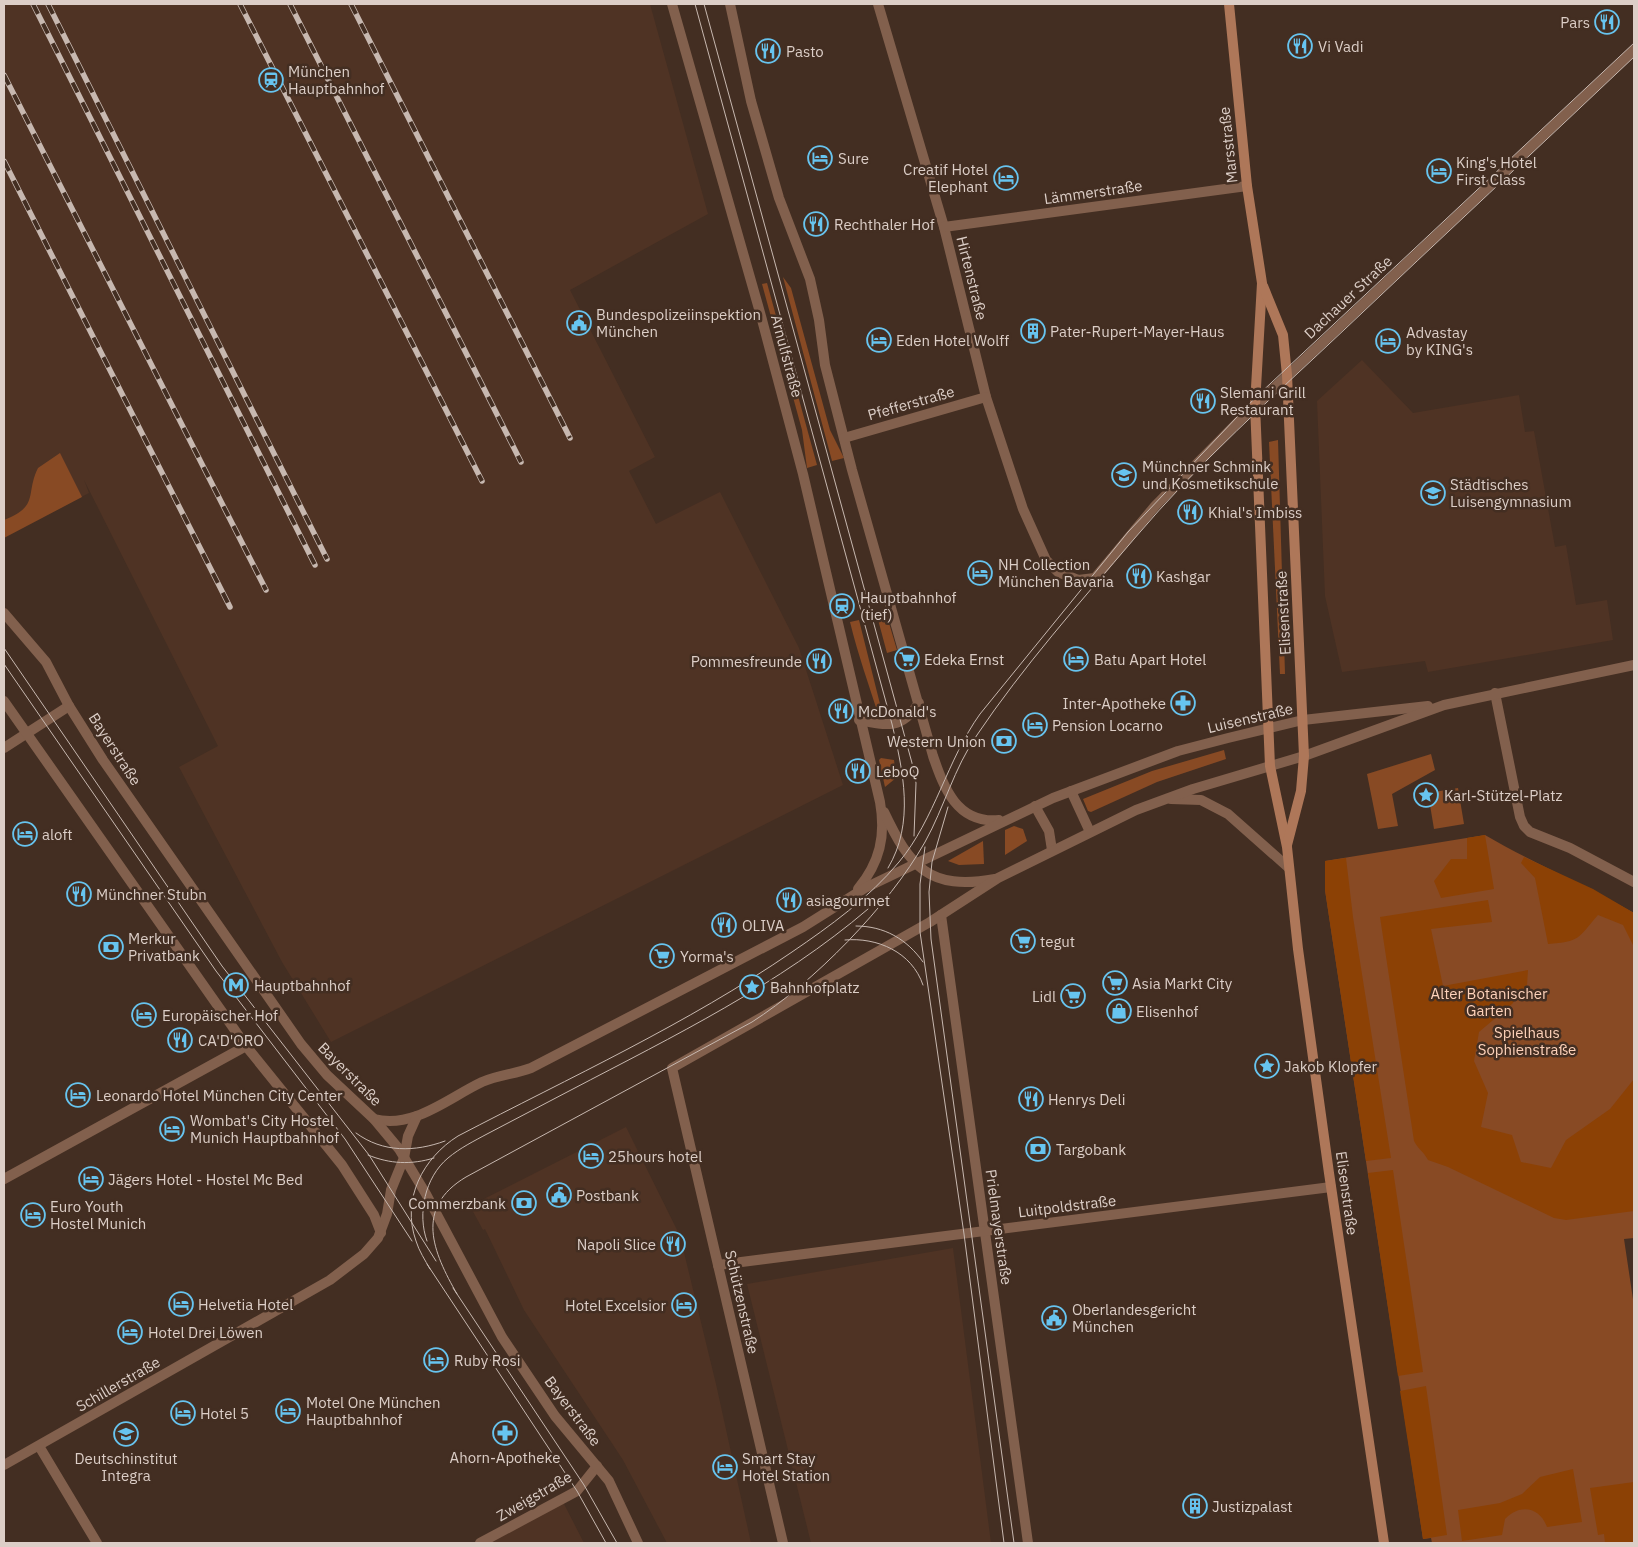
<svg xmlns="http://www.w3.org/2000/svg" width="1638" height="1547" viewBox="0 0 1638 1547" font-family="'IBM Plex Sans',sans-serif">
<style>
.built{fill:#4f3324}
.green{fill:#884a24}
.forest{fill:#8c4105}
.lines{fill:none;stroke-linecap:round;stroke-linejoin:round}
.pedestrian{stroke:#82604d;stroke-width:10}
.minor{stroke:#82604d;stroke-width:10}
.tertiary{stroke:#82604d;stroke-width:10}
.secondary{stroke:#ae7759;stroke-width:10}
.tram{stroke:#c7b8b0;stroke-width:1}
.rail-casing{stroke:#c7b8b0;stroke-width:5.5}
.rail{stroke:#432e22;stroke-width:4;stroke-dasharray:11;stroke-linecap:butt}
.labels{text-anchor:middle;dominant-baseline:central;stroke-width:5;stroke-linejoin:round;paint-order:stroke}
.poi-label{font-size:15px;fill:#dccec7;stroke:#432e22;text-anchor:start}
.street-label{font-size:15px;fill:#dccec7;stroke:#432e22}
.park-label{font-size:15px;fill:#fed2ba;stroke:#432e22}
</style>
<rect width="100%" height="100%" fill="#432e22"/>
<!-- built -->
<g class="built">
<polygon points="4,4 650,4 708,214 570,290 655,457 629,471 656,524 720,492 799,648 843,785 331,1042 282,962 179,767 218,746 84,480 89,493 4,537"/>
<polygon points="1362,360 1413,413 1519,395 1525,432 1534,431 1555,547 1566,545 1576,605 1607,600 1613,640 1428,672 1425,661 1342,672 1325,596 1317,401"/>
<polygon points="626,1127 680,1236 716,1384 751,1543 667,1543 623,1460 524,1310 485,1229 483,1230 470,1206"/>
<polygon points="953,1248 991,1543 811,1543 747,1284"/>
<polygon points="563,1502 584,1543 490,1543"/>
</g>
<!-- green -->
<g class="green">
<polygon points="783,277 791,288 830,430 844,458 832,461"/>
<polygon points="767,283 817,465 807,468 802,430 762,284"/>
<polygon points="1278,440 1285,674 1280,674 1269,442"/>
<path d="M60,453l22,44 -78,41v-18c36,-14 21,-26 34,-52z"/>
<polygon points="886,613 897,650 887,653 877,616"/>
<path d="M859,620l25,100 -5,-3c-10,-32 -21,-62 -29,-95z"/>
<polygon points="1224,750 1226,759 1157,782 1091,812 1088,811 1083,799 1152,771"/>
<polygon points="1431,754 1435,770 1392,794 1398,826 1378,829 1367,774"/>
<polygon points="881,758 894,760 896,778 885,787 879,760"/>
<polygon points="1458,788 1464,824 1434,829 1428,793"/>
<polygon points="1014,826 1023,829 1027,841 1005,855 1005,830"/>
<path d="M1485,835c48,28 100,50 149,78v325l-10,1 10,67v237h-202l-1,-5 -8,1 -98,-649v-29z"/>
<polygon points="983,841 984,864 959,865 948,861"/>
</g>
<!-- forest -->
<g class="forest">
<polygon points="1485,835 1494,889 1441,898 1434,881 1451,859 1467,859 1467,838"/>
<path d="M1524,857l69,32 41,24v34l-11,-22 -25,-10c-20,23 -18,27 -50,29l-13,-66 -14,-15z"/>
<polygon points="1346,858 1353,917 1391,1158 1366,1161 1325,890 1325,861"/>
<path d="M1488,900l4,22 -61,7 12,57 85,-16 -1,15 -15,19 -33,28 -5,29 14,32 -7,34 31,8 9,27 30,6 15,-28 44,-31 24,-30v132l-68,9 -12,-2 -106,-51 -20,-7c-4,-8 -10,-11 -14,-19l-34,-224z"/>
<polygon points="1393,1170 1423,1372 1398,1376 1368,1173"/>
<polygon points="1426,1386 1447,1535 1423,1539 1400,1391"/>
<path d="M1573,1469l9,53 -35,5c-7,-20 -27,-24 -42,-8l-3,16 -40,6 -4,-31 42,-7 22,-9 18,-17z"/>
<polygon points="1634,1482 1634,1543 1605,1543 1604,1534 1598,1535 1590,1488"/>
</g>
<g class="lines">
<!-- pedestrian -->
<polyline class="pedestrian" points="718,1265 783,1543"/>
<!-- minor -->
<g class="minor">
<path d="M672,4l89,312 42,158 77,328c6,34 0,60 -22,87"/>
<path d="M730,4l21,97 28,97 31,81 9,41 6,45 27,105 81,286c11,32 24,68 66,64"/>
<polyline points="878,4 944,227 986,397 1023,509 1046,560 1058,572 1078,580 1095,578 1155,506 1240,420 1634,50"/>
<polyline points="944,227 1247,186"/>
<polyline points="844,438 986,397"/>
<polyline points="1495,693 1520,817 1524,826 1530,832 1570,848 1634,882"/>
<path d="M859,720c29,6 43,9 60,-17"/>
<polyline points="4,748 69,706"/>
<polyline points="1071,791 1090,832"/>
<polyline points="1171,799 1201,800 1228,814 1289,868"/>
<polyline points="1035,806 1049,831 1052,850"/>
<path d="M884,812c26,55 45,79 111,67"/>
<polyline points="941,915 1028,1543"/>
<path d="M374,1119c40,10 74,-21 108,-37 16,-7 33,-8 49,-14l272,-141 62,-39 188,-90 125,-47 50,-13 75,-18 125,-14"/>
<polyline points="4,1179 246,1046"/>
<polyline points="1331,1187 718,1265 672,1068 930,922 998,878 1136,810 1193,789 1304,756 1444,705 1634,665"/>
<polyline points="39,1446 97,1543"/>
<polyline points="4,1465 330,1280 364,1254 378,1238 387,1214 391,1190 404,1158 408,1136 417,1116"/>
<polyline points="480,1543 577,1491 597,1466"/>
</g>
<!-- tertiary -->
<g class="tertiary">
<polyline points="4,613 46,662 69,706 103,760 301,1044 327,1075 374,1119 399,1149 426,1194 502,1337 555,1416 609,1481 638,1543"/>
<polyline points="4,701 246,1046 342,1165 374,1215 381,1233"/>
</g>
<!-- secondary -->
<g class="secondary">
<polyline points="1229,4 1247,186 1262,283 1255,405 1270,766 1287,847 1298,949 1329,1173 1384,1543"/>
<polyline points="1263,286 1283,335 1287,375 1304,756 1301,791 1287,845"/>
</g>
<!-- tram -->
<g class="tram">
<path d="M695,4l197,720c11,47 23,99 -4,144"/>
<polyline points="704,4 912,763 916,783 914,836"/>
<polyline points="4,648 222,966 369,1155 436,1261"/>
<polyline points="4,664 216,971 345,1139 412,1241"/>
<polyline points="948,807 932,862 929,892 931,939 1014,1543"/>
<polyline points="925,847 920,884 920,932 964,1234 1004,1543"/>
<path d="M856,926c28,0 51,13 67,36"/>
<path d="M845,940c32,-3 67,12 78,45"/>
<path d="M356,1133c27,20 59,19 89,8"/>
<path d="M368,1155c22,9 43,10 66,3"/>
<path d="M427,1241c-10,-27 -2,-64 21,-83 12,-10 26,-17 39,-24 28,-15 56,-29 84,-44 103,-54 208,-105 297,-181"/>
<polyline points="427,1264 577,1491 606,1543"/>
<path d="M430,1269c-5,-9 -11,-18 -14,-28 -15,-42 7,-83 42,-105 113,-59 229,-112 334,-184 38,-26 77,-54 107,-90 36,-43 48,-102 81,-148l148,-182 127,-134 379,-355"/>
<polyline points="453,1288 584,1485 617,1543"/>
<path d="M457,1294c-24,-42 -43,-86 9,-117l286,-155c61,-39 137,-116 173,-180 19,-34 29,-74 52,-107 45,-67 104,-134 157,-196 64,-76 139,-142 211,-210 96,-91 193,-181 289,-272"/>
</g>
<!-- rail casing -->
<g class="rail-casing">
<g id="rail">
<polyline points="33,4 315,565"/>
<polyline points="48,4 327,559"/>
<polyline points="240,4 482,481"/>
<polyline points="290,4 521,462"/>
<polyline points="351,4 570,438"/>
<polyline points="4,75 266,590"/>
<polyline points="4,161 230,607"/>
</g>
</g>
<!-- rail -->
<use href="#rail" class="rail"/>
</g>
<!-- icons -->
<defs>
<g id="restaurant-ring" transform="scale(1.25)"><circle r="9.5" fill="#432e22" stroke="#67c4ef" stroke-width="1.5"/><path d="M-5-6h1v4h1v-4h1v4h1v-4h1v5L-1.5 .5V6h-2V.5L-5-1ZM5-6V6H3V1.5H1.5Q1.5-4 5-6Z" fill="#67c4ef"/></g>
<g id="station-ring" transform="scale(1.25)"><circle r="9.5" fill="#432e22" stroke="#67c4ef" stroke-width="1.5"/><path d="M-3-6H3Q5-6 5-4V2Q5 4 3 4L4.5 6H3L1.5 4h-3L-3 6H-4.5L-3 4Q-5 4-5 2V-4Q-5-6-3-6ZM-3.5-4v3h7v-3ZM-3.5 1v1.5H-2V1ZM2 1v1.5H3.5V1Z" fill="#67c4ef"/></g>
<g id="hotel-ring" transform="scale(1.25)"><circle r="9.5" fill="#432e22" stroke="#67c4ef" stroke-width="1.5"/><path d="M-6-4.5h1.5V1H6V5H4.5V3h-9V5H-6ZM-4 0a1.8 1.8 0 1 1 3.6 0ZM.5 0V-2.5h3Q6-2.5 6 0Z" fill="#67c4ef"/></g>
<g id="civic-ring" transform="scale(1.25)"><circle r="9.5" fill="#432e22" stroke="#67c4ef" stroke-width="1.5"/><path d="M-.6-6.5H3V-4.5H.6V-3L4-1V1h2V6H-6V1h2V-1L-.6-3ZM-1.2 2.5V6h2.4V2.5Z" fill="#67c4ef"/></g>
<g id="building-ring" transform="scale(1.25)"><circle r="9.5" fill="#432e22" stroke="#67c4ef" stroke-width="1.5"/><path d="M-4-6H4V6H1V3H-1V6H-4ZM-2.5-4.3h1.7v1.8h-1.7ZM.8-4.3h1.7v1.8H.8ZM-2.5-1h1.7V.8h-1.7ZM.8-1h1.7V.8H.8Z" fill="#67c4ef"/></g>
<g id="school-ring" transform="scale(1.25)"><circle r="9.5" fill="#432e22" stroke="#67c4ef" stroke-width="1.5"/><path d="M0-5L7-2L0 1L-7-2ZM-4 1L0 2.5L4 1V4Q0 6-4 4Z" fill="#67c4ef"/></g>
<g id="supermarket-ring" transform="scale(1.25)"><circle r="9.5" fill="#432e22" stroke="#67c4ef" stroke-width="1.5"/><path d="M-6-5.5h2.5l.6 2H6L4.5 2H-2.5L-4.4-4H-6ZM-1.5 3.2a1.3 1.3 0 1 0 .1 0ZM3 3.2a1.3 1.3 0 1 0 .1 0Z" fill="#67c4ef"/></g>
<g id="pharmacy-ring" transform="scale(1.25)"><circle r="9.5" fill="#432e22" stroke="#67c4ef" stroke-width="1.5"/><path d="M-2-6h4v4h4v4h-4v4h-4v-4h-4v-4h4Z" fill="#67c4ef"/></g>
<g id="bank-ring" transform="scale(1.25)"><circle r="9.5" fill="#432e22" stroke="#67c4ef" stroke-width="1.5"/><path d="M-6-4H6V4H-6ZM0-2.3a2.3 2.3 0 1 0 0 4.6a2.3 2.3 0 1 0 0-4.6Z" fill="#67c4ef"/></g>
<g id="sight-ring" transform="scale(1.25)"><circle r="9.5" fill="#432e22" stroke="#67c4ef" stroke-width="1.5"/><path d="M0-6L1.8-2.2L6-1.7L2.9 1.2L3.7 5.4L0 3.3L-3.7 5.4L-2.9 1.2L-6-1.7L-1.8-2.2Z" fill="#67c4ef"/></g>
<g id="metro-ring" transform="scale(1.25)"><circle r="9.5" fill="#432e22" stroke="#67c4ef" stroke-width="1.5"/><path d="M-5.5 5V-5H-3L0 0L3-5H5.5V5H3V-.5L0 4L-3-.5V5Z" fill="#67c4ef"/></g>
<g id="shop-ring" transform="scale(1.25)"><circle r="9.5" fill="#432e22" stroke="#67c4ef" stroke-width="1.5"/><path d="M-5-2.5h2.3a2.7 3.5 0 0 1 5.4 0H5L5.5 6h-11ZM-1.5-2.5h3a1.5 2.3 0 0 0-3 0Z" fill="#67c4ef"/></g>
</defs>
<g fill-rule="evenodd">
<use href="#restaurant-ring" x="1607" y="22"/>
<use href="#restaurant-ring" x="1300" y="46"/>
<use href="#restaurant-ring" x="768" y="51"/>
<use href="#station-ring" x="271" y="80"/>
<use href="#hotel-ring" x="820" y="158"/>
<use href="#hotel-ring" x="1439" y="171"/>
<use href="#hotel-ring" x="1006" y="178"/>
<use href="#restaurant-ring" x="816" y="224"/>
<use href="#civic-ring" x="579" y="323"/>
<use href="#building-ring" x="1033" y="331"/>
<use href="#hotel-ring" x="879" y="340"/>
<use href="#hotel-ring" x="1388" y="341"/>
<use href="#restaurant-ring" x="1203" y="401"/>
<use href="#school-ring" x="1124" y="475"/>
<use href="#school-ring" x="1433" y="493"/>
<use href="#restaurant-ring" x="1190" y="512"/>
<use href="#hotel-ring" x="980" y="573"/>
<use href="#restaurant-ring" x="1139" y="576"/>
<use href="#station-ring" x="842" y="606"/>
<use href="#supermarket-ring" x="907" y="659"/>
<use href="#hotel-ring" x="1076" y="659"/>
<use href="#restaurant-ring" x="819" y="661"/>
<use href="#pharmacy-ring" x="1183" y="703"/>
<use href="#restaurant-ring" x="841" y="711"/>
<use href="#hotel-ring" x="1035" y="725"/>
<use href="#bank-ring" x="1004" y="741"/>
<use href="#restaurant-ring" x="858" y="771"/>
<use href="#sight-ring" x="1426" y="795"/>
<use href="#hotel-ring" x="25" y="834"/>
<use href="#restaurant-ring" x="79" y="894"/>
<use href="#restaurant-ring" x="789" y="900"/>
<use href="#restaurant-ring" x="724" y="925"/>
<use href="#supermarket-ring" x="1023" y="941"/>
<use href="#bank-ring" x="111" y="947"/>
<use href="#supermarket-ring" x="662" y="956"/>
<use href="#supermarket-ring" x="1115" y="983"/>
<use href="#metro-ring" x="236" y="985"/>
<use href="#sight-ring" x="752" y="987"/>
<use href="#supermarket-ring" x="1073" y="996"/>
<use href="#shop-ring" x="1119" y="1011"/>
<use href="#hotel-ring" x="144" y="1015"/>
<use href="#restaurant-ring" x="180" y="1040"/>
<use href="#sight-ring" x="1267" y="1066"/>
<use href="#hotel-ring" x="78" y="1095"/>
<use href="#restaurant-ring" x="1031" y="1099"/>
<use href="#hotel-ring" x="172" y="1129"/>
<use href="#bank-ring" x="1038" y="1149"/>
<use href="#hotel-ring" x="591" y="1156"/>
<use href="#hotel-ring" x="91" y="1179"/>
<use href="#civic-ring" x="559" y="1195"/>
<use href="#bank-ring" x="524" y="1203"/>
<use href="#hotel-ring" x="33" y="1215"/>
<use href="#restaurant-ring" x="673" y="1244"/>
<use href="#hotel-ring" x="181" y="1304"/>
<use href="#hotel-ring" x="684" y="1305"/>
<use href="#civic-ring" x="1054" y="1318"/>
<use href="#hotel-ring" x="130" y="1332"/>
<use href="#hotel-ring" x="436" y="1360"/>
<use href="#hotel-ring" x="288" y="1411"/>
<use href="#hotel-ring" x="183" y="1413"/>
<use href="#pharmacy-ring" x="505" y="1433"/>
<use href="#school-ring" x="126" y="1434"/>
<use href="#hotel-ring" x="725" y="1467"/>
<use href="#building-ring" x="1195" y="1506"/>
</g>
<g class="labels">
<!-- poi labels -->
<g class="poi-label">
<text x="1590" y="22" text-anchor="end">Pars</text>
<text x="1318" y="46">Vi Vadi</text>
<text x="786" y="51">Pasto</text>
<text x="288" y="71">München<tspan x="288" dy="17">Hauptbahnhof</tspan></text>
<text x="838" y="158">Sure</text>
<text x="1456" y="162">King's Hotel<tspan x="1456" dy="17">First Class</tspan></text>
<text x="988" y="169" text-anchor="end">Creatif Hotel<tspan x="988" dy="17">Elephant</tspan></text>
<text x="834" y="224">Rechthaler Hof</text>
<text x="596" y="314">Bundespolizeiinspektion<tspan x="596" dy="17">München</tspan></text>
<text x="1050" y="331">Pater-Rupert-Mayer-Haus</text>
<text x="1406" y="332">Advastay<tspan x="1406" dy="17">by KING's</tspan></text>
<text x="896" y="340">Eden Hotel Wolff</text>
<text x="1220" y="392">Slemani Grill<tspan x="1220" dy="17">Restaurant</tspan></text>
<text x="1142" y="466">Münchner Schmink<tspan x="1142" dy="17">und Kosmetikschule</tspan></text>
<text x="1450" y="484">Städtisches<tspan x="1450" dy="17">Luisengymnasium</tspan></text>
<text x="1208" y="512">Khial's Imbiss</text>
<text x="998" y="564">NH Collection<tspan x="998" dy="17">München Bavaria</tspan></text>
<text x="1156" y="576">Kashgar</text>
<text x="860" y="597">Hauptbahnhof<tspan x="860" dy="17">(tief)</tspan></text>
<text x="924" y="659">Edeka Ernst</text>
<text x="1094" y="659">Batu Apart Hotel</text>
<text x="802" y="661" text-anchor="end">Pommesfreunde</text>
<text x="1166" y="703" text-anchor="end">Inter-Apotheke</text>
<text x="858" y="711">McDonald's</text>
<text x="1052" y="725">Pension Locarno</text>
<text x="986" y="741" text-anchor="end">Western Union</text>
<text x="876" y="771">LeboQ</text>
<text x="1444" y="795">Karl-Stützel-Platz</text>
<text x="42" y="834">aloft</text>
<text x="96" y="894">Münchner Stubn</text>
<text x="806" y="900">asiagourmet</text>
<text x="742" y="925">OLIVA</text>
<text x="128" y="938">Merkur<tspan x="128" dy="17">Privatbank</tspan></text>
<text x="1040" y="941">tegut</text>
<text x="680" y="956">Yorma's</text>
<text x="1132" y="983">Asia Markt City</text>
<text x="254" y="985">Hauptbahnhof</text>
<text x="770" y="987">Bahnhofplatz</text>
<text x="1056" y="996" text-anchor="end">Lidl</text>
<text x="1136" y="1011">Elisenhof</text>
<text x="162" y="1015">Europäischer Hof</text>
<text x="198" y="1040">CA'D'ORO</text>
<text x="1284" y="1066">Jakob Klopfer</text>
<text x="96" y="1095">Leonardo Hotel München City Center</text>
<text x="1048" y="1099">Henrys Deli</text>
<text x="190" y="1120">Wombat's City Hostel<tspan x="190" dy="17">Munich Hauptbahnhof</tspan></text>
<text x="1056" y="1149">Targobank</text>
<text x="608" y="1156">25hours hotel</text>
<text x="108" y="1179">Jägers Hotel - Hostel Mc Bed</text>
<text x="576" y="1195">Postbank</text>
<text x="506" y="1203" text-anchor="end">Commerzbank</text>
<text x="50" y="1206">Euro Youth<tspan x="50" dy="17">Hostel Munich</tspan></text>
<text x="656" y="1244" text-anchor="end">Napoli Slice</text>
<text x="198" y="1304">Helvetia Hotel</text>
<text x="666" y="1305" text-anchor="end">Hotel Excelsior</text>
<text x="1072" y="1309">Oberlandesgericht<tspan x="1072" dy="17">München</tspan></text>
<text x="148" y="1332">Hotel Drei Löwen</text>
<text x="454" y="1360">Ruby Rosi</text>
<text x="306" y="1402">Motel One München<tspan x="306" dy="17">Hauptbahnhof</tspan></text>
<text x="200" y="1413">Hotel 5</text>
<text x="505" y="1457" text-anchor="middle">Ahorn-Apotheke</text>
<text x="126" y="1458" text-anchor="middle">Deutschinstitut<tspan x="126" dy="17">Integra</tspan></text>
<text x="742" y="1458">Smart Stay<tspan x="742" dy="17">Hotel Station</tspan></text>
<text x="1212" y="1506">Justizpalast</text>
</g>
<!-- street labels -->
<g class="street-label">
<text transform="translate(1228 145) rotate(-96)">Marsstraße</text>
<text transform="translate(1093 192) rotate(-8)">Lämmerstraße</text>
<text transform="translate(972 278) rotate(76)">Hirtenstraße</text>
<text transform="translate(1348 297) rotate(-43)">Dachauer Straße</text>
<text transform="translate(787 356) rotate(75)">Arnulfstraße</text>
<text transform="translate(911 403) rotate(-16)">Pfefferstraße</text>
<text transform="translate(1283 613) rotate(-93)">Elisenstraße</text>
<text transform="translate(1250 718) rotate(-13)">Luisenstraße</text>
<text transform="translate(115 749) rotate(57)">Bayerstraße</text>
<text transform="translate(350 1074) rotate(45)">Bayerstraße</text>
<text transform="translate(1347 1193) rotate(82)">Elisenstraße</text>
<text transform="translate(1067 1206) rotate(-7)">Luitpoldstraße</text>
<text transform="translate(999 1227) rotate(82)">Prielmayerstraße</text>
<text transform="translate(742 1302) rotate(77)">Schützenstraße</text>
<text transform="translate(118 1384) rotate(-30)">Schillerstraße</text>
<text transform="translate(573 1411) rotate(53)">Bayerstraße</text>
<text transform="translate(534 1496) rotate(-30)">Zweigstraße</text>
</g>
<!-- park labels -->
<g class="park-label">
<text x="1489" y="993">Alter Botanischer<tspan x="1489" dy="17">Garten</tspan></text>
<text x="1527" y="1032">Spielhaus<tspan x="1527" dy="17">Sophienstraße</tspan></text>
</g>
</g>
<!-- border -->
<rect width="1638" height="1547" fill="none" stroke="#dccec7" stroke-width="10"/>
</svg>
